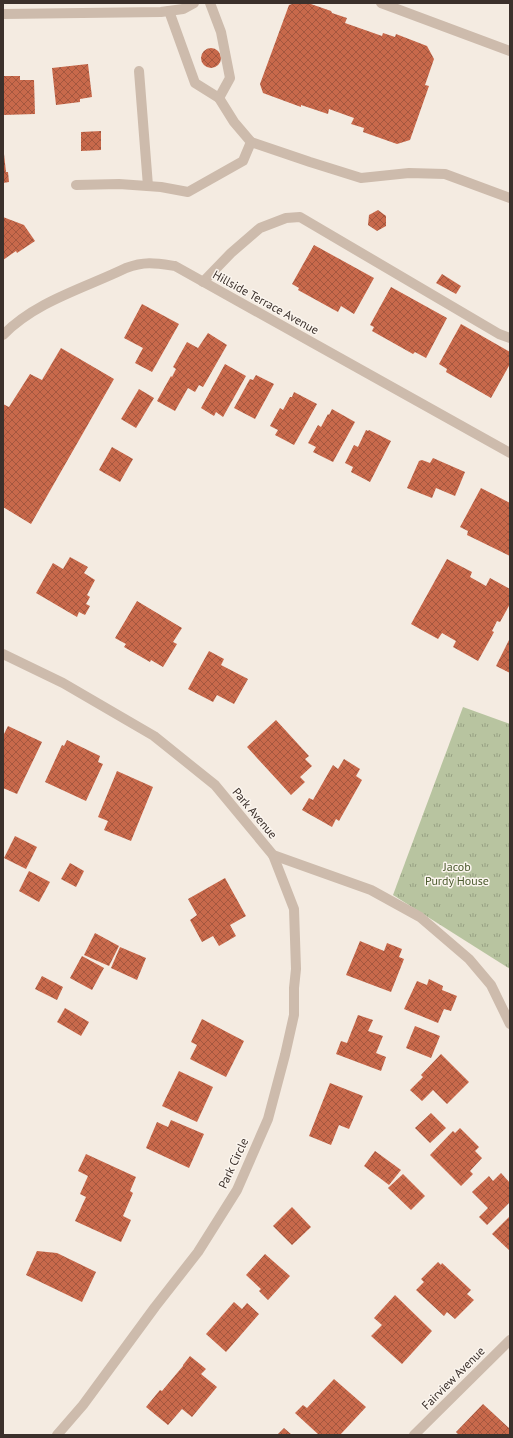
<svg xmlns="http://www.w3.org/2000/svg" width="513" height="1438" viewBox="0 0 513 1438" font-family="'PT Sans',sans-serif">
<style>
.park{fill:url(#park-tufts)}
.building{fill:url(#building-cross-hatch)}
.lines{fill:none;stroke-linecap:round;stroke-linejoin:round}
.minor{stroke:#cdbbac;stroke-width:10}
.labels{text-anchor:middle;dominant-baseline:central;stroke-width:3;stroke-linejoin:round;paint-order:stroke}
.street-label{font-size:12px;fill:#3b302b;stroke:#fbf5ee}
.park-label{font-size:12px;fill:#4a5a2e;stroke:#fbf5ee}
</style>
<defs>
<pattern id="park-tufts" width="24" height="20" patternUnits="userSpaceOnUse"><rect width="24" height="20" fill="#b8c4a0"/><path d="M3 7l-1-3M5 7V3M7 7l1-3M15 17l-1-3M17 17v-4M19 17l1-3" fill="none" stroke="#97a083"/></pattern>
<pattern id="building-cross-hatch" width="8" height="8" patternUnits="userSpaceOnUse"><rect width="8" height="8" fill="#c8694b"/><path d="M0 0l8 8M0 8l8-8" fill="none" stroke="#a4573f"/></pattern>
</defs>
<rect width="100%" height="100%" fill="#f4ebe1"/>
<!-- park -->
<polygon class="park" points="463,707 510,724 510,969 393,895"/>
<!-- building -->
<g class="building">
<polygon points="295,3 308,3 331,11 332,13 347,18 345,23 382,36 383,33 395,37 396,34 427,46 434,59 425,85 429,86 410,140 397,144 363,132 364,128 351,124 354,118 329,109 328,114 301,105 301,107 263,93 260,84 289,5"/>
<circle cx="211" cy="58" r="10"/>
<polygon points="88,64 92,97 80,99 80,102 56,105 52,68"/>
<polygon points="3,76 20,76 20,80 34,80 35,114 3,115"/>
<polygon points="101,131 101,150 81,151 81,132"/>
<polygon points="3,154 4,154 6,172 8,172 9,182 3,183"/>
<polygon points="378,210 386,216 386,226 377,231 368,225 369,215"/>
<polygon points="3,217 24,225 35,241 17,253 16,251 3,260"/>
<polygon points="314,245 374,278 354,314 341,306 338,312 298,290 299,288 292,284"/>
<polygon points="442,274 461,286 456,294 436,283"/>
<polygon points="391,287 447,318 426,358 415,352 413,354 372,331 374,327 370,325"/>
<polygon points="142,304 179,324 152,372 135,363 143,348 124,338"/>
<polygon points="461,324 510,352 510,364 491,398 446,372 447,369 439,364"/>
<polygon points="208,333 227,345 203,387 199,385 195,392 188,388 175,411 157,401 171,376 172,377 176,369 173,367 187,342 198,348"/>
<polygon points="61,348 114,379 31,524 3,507 3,404 9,407 30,374 42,380"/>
<polygon points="225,364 246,376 223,417 216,412 214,416 201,408"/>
<polygon points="256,375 274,384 255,419 234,408 250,379 253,380"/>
<polygon points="139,389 154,398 136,428 121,419"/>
<polygon points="294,392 317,404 294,445 275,435 278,430 270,426 280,408 283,410 290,397 292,397"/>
<polygon points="332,409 355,422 333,462 313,452 316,447 308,443 318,425 321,427 328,414 329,415"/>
<polygon points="366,430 368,431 369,430 391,441 370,482 351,472 353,467 345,463 354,445 358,447"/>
<polygon points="112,447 133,459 120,482 99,470"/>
<polygon points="433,458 465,472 455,496 436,488 432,498 407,488 419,461 422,460 430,463"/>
<polygon points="481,488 510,503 510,556 467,535 468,531 460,527"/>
<polygon points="70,557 88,567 84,573 95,580 87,595 90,597 86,604 90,606 85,615 79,612 77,617 36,593 53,563 63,569"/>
<polygon points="447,559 472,572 470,577 486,586 490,578 510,589 510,604 500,622 497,621 492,631 494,632 478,661 453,647 456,641 442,633 438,639 411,624"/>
<polygon points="137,601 182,628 173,642 177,644 163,667 151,660 150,662 124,647 126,644 115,638"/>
<polygon points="510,638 510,673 496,666"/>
<polygon points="209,651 224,659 221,665 248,679 234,704 217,695 213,702 188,689"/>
<polygon points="276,720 309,756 305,759 312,766 300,777 305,782 291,795 247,747"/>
<polygon points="8,726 42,742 17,794 3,788 3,736"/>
<polygon points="67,740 100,756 98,762 103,764 86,801 45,782 62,745 64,746"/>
<polygon points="344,759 360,769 356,776 362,780 339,821 336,819 332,827 302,810 309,798 313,800 333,765 338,769"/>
<polygon points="117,771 153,787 131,841 104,830 108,821 98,817"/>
<polygon points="15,836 37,847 26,869 4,858"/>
<polygon points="70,863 84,871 76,887 61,879"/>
<polygon points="29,871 50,882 39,902 19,891"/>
<polygon points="225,878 246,916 230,925 236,936 219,946 213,936 202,942 190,920 197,915 188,899"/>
<polygon points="95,933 119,946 109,966 84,955"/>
<polygon points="360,941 384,951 387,943 402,949 399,957 404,959 391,992 346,975"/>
<polygon points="120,947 146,958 137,980 111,968"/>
<polygon points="82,956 104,968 92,990 70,978"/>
<polygon points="42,976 63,987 57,1000 35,989"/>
<polygon points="429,979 443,986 442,990 457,996 451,1011 444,1009 438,1023 404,1009 417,981 427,985"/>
<polygon points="65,1008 89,1022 81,1036 57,1022"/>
<polygon points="358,1015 373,1020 368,1031 383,1036 376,1053 386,1057 381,1071 336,1054 341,1041 347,1043"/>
<polygon points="202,1019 244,1041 226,1077 190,1059 197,1045 191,1042"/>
<polygon points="415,1026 440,1036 431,1058 406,1048"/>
<polygon points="441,1054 469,1082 447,1104 433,1090 422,1101 410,1090 423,1077 421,1075"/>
<polygon points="179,1071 213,1087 197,1122 162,1106"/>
<polygon points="330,1083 363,1096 349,1129 339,1125 331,1145 309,1136"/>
<polygon points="431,1113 446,1128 430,1143 415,1128"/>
<polygon points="171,1120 204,1134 189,1168 146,1148 157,1122 168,1127"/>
<polygon points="460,1128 479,1147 475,1151 482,1158 470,1171 473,1174 461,1186 430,1155 453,1131 455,1133"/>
<polygon points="375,1151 401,1170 389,1185 364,1166"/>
<polygon points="86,1154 136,1177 130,1191 133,1193 123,1216 131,1220 121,1242 75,1221 86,1197 80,1194 88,1176 78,1171"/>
<polygon points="501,1173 510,1183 510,1202 487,1225 479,1217 488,1208 472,1192 489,1176 493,1181"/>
<polygon points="403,1174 425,1196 411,1210 388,1188"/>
<polygon points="292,1207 311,1227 292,1245 273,1226"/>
<polygon points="510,1216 510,1251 492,1234"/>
<polygon points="37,1251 57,1253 96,1272 82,1302 26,1275"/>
<polygon points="265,1254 290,1276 268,1300 259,1291 261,1289 246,1275"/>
<polygon points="438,1262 441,1265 442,1263 471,1290 467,1294 474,1300 455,1319 447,1312 444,1316 416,1290 424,1282 421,1279"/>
<polygon points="395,1295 432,1331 402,1364 371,1336 382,1325 374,1318"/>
<polygon points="234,1302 242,1309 247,1303 259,1314 226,1352 206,1334"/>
<polygon points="190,1356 206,1369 201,1374 217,1387 192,1417 182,1409 168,1425 146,1407 160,1390 162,1391 183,1366 183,1365"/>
<polygon points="334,1379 366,1407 340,1435 319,1435 295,1413 303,1405 307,1408"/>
<polygon points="483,1404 510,1429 510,1433 508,1435 459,1435 456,1432"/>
<polygon points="284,1428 292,1435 277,1435"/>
</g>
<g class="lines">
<!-- minor -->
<g class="minor">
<polyline points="381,3 510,51"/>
<polyline points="169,11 195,83 219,98 230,78 221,32 210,3"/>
<polyline points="3,14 161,12 183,9 194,3"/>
<polyline points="139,71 148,186"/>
<polyline points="251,142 310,162 361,178 409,173 445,174 510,198"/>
<polyline points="76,185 119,184 161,187 188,192 243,161 251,142 234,122 219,98"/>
<polyline points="203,282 231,253 260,228 286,218 300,217 499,334 510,338"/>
<path d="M3,335c33,-34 82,-47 123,-67 19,-7 29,-5 49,-2l335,187"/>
<polyline points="3,654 63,683 154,736 215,785 273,855 371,890 420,917 469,959 491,985 510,1024"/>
<polyline points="57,1435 83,1405 155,1307 198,1252 237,1190 268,1119 285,1055 294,1015 294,988 296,969 294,909 273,855"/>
<polyline points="414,1435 510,1340"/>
</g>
</g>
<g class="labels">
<!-- street labels -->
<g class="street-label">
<text transform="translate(266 302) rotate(29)">Hillside Terrace Avenue</text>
<text transform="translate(255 813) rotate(50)">Park Avenue</text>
<text transform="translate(233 1163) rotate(-65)">Park Circle</text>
<text transform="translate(453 1378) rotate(-45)">Fairview Avenue</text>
</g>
<!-- park labels -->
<g class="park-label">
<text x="457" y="866">Jacob<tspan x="457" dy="14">Purdy House</tspan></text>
</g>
</g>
<!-- border -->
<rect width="513" height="1438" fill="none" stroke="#3b302b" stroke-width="8"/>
</svg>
